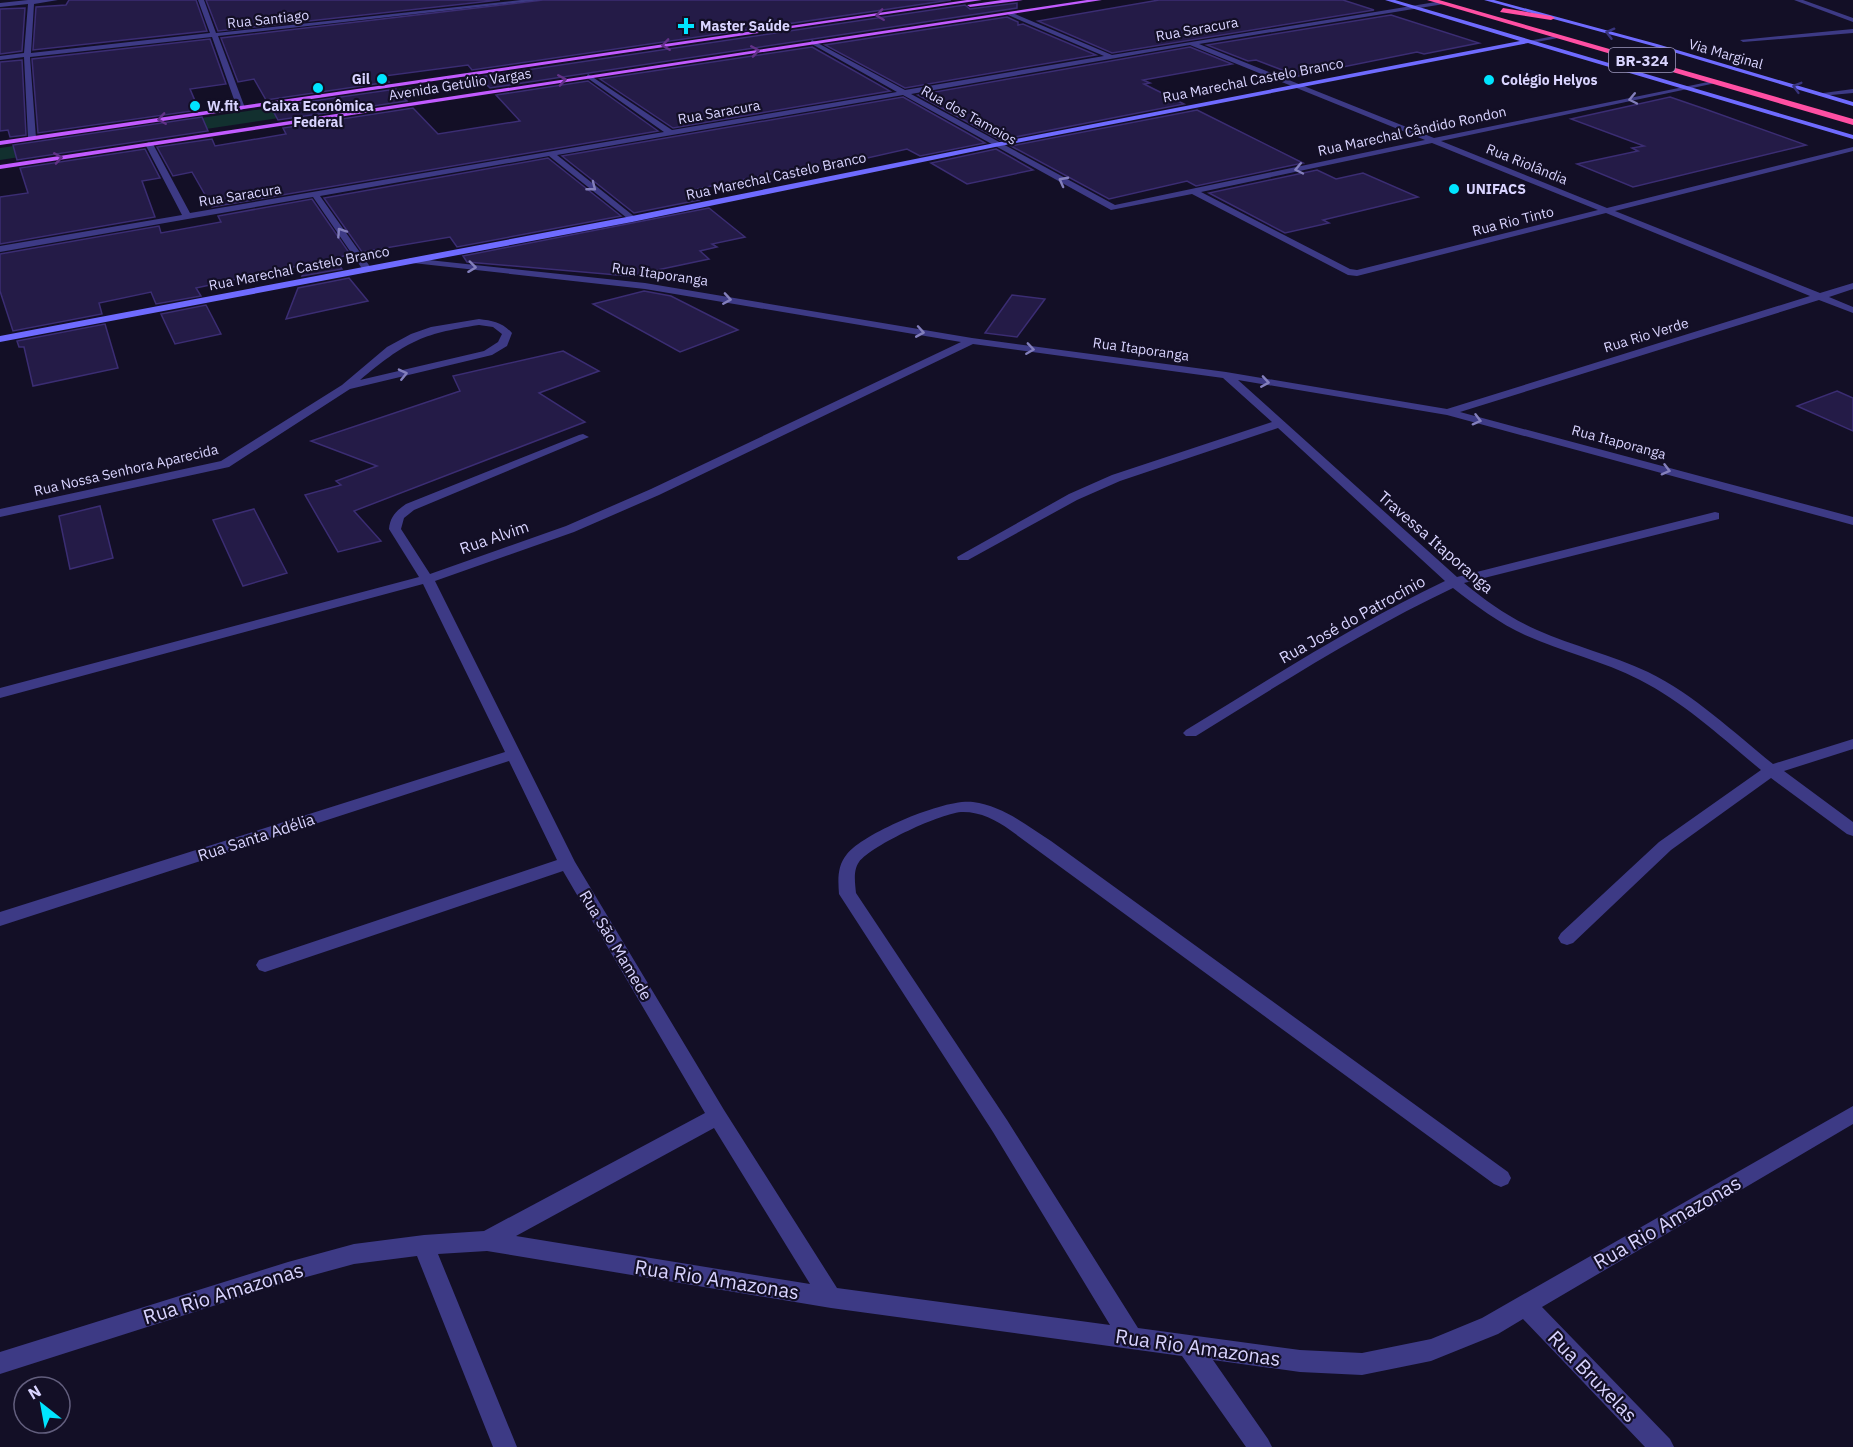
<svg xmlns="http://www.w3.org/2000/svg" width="1853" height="1447" viewBox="0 0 1853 1447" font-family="'IBM Plex Sans',sans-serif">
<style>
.green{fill:#12302f}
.building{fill:#241b47;stroke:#3b2d73;stroke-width:1.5}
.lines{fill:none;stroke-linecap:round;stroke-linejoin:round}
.street{fill:#3d3a85;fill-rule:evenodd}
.secondary{fill:#6f6bff;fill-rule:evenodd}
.primary{fill:#c25bff;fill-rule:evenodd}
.highway{fill:#ff4fa3;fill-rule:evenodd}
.oneway{stroke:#623188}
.oneway2{stroke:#38347d}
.oneway3{stroke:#837fbc}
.poi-dot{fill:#00e5ff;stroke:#130f26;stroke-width:2}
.labels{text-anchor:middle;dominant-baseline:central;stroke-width:4.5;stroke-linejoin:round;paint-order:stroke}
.far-street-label{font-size:14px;fill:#d9d4ff;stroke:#130f26}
.far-poi-label{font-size:14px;font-weight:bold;fill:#d9d4ff;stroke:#130f26;text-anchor:start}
.shield{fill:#130f26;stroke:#9e99be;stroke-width:1.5}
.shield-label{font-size:15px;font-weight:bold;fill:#d9d4ff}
.street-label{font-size:16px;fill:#d9d4ff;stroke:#130f26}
.near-street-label{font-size:20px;fill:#d9d4ff;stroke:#130f26}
</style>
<rect width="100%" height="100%" fill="#130f26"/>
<!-- green -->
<polygon class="green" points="423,85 423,91 433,95 0,160 0,148"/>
<!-- building -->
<g class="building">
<polygon points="69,0 196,0 207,31 33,50 36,7 66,5"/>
<polygon points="206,0 500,0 218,31"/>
<polygon points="543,0 951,0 472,70 468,65 384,76 389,82 266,100 254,79 238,82 221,38"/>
<polygon points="1159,0 1343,0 1374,10 1112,53 1038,21"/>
<polygon points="1017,3 1017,8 490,88 479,77 965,5 970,9"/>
<polygon points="25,8 22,51 0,54 0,9"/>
<polygon points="1391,15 1479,43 1424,54 1417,52 1298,76 1256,60 1248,61 1207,45"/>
<polygon points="1007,17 1018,22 1018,25 1023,24 1096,55 905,88 825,45"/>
<polygon points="210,39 226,84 190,89 199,110 38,133 32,59"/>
<polygon points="812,47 890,91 673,128 600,79"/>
<polygon points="1190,47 1232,64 1143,80 1150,83 1144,84 1184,104 1000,140 918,95"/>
<polygon points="22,60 26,135 10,137 8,130 0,131 0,62"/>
<polygon points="588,81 658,131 212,207 192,172 173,176 157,147 212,139 215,146 286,134 283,128 413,108 438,134 520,121 496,95"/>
<polygon points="396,89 407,101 278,120 271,107"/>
<polygon points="903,97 985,143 920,156 907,149 810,171 805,167 687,191 699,200 634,213 562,156"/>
<polygon points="1670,97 1705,109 1806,145 1633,187 1577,164 1638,151 1632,148 1644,146 1571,119"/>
<polygon points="1197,110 1303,163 1196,186 1187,181 1109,199 1011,146"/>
<polygon points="202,117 208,131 17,160 13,145"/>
<polygon points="145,149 160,178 142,181 155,217 0,244 0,197 28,193 20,168"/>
<polygon points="996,149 1033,170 967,184 931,163"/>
<polygon points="548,158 621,216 457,247 450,237 362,252 324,198"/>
<polygon points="1317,170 1336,179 1363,173 1418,197 1323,220 1329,223 1285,233 1209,193"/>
<polygon points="312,199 350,254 334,259 342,269 302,276 307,264 196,288 201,296 156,304 151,292 99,303 102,314 13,331 0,291 0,254 159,226 161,233 221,222 218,216"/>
<polygon points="709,208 745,237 712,244 717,247 700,251 709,259 629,276 467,262 463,256"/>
<polygon points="349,278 368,301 286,319 298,288"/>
<polygon points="644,291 671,296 738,330 680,352 593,304"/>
<polygon points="1012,295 1045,299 1017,337 985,333"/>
<polygon points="206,305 221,334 175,344 161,314"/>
<polygon points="105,324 118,368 33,386 24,347 19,347 17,341"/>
<polygon points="563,351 599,371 539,393 585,422 354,511 381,541 338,552 305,495 341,485 336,481 377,466 311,441 460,391 453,376"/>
<polygon points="1837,391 1853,398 1853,431 1797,406"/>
<polygon points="100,506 113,558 70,569 59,516"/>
<polygon points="254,509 287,573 243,586 213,520"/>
</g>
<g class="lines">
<!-- street -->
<g class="street">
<polygon points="28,0 58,0 34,4 31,53 210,33 198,0 204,0 216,33 521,0 541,0 218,36 245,108 241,110 237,108 212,37 30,57 36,138 32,140 28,138 24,57 0,60 0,56 24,53 28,4 0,7 0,3"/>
<polygon points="1794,0 1803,0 1853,18 1853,22"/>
<path d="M1442,1l2,3 -245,40 235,94 284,-58 -2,3 -275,58 166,67 246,-61v4l-238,60 205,82 33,-10v6l-24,8 24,10v6l-34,-13 -359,112 393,105v8l-406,-110 -209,-35 219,197 258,-65 4,1v6l-255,64c23,19 46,35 73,47 36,16 75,25 111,42 47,23 85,60 125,92l80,-25v10l-69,22 69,51v14l-6,-2 -76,-56 -100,72 -98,93 -6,2 -6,-2 -3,-5 3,-5 98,-91 102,-72c-39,-32 -76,-67 -121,-90 -37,-19 -77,-28 -115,-45 -26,-12 -49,-29 -72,-47 -89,42 -173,96 -257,148h-10l-3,-3 3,-3c85,-52 169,-106 259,-149l-167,-153 -158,53 -43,19 -109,60h-10l-1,-3 112,-63 43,-19 160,-53 -49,-44 -250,-34 -314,151 -85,37 -139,49 140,281 149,248 113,178 273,37 -117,-193 -154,-238c-1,-14 -2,-28 8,-40 17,-21 98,-56 126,-52 30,4 53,23 78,39l457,331 3,6 -3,6 -7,3 -7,-3 -484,-354c-14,-10 -29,-18 -47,-18 -20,0 -91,33 -104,50 -6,8 -4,21 -3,31l151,227 131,208 162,22 62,3 69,-14 51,-21 371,-212v18l-311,183 128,132 4,8h-29l-122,-128 -25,15 -67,27 -69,14 -62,-3 -87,-12 55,79 4,8h-26l-64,-91 -351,-48 -344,-57 -49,3 79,193h-24l-76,-191 -63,8 -66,18 -288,92v-22l288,-90 66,-18 70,-9 60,-4 221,-118 -142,-242 -292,99 -6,2 -6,-2 -3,-5 3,-5 298,-100 -48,-99 -509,165v-14l505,-160 -82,-168 -423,114v-10l419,-111 -30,-48c1,-12 7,-18 17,-25l173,-69 4,-1 6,3 -175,73 -10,8 -3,11 29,45 136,-48 85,-37 310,-147 -316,-53 -232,-26 -5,-3 2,-2 235,25 327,55 254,34 221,37 363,-113 -204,-83 -249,63 -9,-1 -156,-81 -81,16 -208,-115 -346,60 78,62 1,2 -4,3 -83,-66 -229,40 51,72 -5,3 -3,-1 -50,-73 -313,55v-6l182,-31 -37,-71 4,-2 4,2 37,69 474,-81 -78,-55 2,-3 84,56 225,-38 -87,-49 2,-3 93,50 199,-34 -96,-41 2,-3 102,43zM1190,45l235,95 -310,65 -204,-111zM1432,143l166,67 -241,60 -7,-1 -149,-77zM714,1128l96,156 -294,-48z"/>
<polygon points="1853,29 1853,33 1743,42 1740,40"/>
<polygon points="1560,35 1558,38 1531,43 1528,41"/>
<polygon points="1853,89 1853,93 1820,96 1816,94"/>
<path d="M479,319c14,2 23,3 33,14l-5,13 -15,9 -142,34 -121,78 -229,50v-8l221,-48 121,-76 45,-38 24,-13 20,-7zM479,325l14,2 9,7 -4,8 -14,9 -124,29c46,-38 60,-46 119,-55z"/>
</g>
<!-- secondary -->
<g class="secondary">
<polygon points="1385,0 1395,0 1853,135 1853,139 1528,43 995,147 632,222 0,342 0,336 632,216 995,143 1520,41"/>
<polygon points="1484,0 1494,0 1657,44 1853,102 1853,106 1653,46"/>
</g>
<!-- primary -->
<g class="primary">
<polygon points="967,0 982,0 0,145 0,141"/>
<polygon points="1002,0 1023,0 970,7 967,5"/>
<polygon points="1087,0 1102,0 0,169 0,165"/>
</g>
<!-- highway -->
<g class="highway">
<polygon points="1427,0 1439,0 1853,119 1853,125"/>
<polygon points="1503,8 1551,16 1555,18 1551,20 1500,12"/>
</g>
</g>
<!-- one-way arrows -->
<defs><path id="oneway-chevron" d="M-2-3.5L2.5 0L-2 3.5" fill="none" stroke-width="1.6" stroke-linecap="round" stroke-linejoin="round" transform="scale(1.5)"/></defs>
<g class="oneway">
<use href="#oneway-chevron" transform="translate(880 15) rotate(172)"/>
<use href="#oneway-chevron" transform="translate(666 45) rotate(172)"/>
<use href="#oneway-chevron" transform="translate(755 51) rotate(-9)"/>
<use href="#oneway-chevron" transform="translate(562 80) rotate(-9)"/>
<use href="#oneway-chevron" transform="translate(162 119) rotate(172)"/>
<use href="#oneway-chevron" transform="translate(58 158) rotate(-9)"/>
</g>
<g class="oneway2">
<use href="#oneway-chevron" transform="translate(1610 33) rotate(-165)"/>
<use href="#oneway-chevron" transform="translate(1797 87) rotate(-164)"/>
</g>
<g class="oneway3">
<use href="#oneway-chevron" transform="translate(1633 99) rotate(168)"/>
<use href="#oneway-chevron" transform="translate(1299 169) rotate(168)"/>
<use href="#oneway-chevron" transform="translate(1063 181) rotate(-152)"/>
<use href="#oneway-chevron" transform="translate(592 187) rotate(38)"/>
<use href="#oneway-chevron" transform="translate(341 232) rotate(-124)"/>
<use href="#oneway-chevron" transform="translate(472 267) rotate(7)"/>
<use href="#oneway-chevron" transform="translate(727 299) rotate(9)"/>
<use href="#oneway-chevron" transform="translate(920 332) rotate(10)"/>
<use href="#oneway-chevron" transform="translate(1030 349) rotate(8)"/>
<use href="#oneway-chevron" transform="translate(403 374) rotate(-13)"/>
<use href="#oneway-chevron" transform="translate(1265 382) rotate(9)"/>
<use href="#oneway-chevron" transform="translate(1477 420) rotate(15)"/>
<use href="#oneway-chevron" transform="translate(1666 470) rotate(15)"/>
</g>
<!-- markers -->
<g class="poi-dot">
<path d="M683 17h6v6h6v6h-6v6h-6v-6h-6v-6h6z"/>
<circle cx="382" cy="79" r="6"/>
<circle cx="1489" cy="80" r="6"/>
<circle cx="318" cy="88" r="6"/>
<circle cx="195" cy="106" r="6"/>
<circle cx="1454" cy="189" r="6"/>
</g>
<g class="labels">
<!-- far-street labels -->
<g class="far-street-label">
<text transform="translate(268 19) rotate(-6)">Rua Santiago</text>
<text transform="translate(1197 29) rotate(-10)">Rua Saracura</text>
<text transform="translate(1726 54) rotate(16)">Via Marginal</text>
<text transform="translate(1253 80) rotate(-11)">Rua Marechal Castelo Branco</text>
<text transform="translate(460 84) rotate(-9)">Avenida Getúlio Vargas</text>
<text transform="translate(719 112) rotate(-10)">Rua Saracura</text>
<text transform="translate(969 115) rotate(29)">Rua dos Tamoios</text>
<text transform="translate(1412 131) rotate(-12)">Rua Marechal Cândido Rondon</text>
<text transform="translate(1527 164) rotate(22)">Rua Riolândia</text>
<text transform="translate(776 176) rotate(-12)">Rua Marechal Castelo Branco</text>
<text transform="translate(240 195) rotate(-9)">Rua Saracura</text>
<text transform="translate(1513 221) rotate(-14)">Rua Rio Tinto</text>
<text transform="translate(299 268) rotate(-11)">Rua Marechal Castelo Branco</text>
<text transform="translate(660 274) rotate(8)">Rua Itaporanga</text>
<text transform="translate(1646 335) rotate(-17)">Rua Rio Verde</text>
<text transform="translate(1141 349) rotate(8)">Rua Itaporanga</text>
<text transform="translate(1619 442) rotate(15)">Rua Itaporanga</text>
<text transform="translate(126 470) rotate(-13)">Rua Nossa Senhora Aparecida</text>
</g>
<!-- far-poi labels -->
<g class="far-poi-label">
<text x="700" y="26">Master Saúde</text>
<text x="370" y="79" text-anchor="end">Gil</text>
<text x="1501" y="80">Colégio Helyos</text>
<text x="207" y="106">W.fit</text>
<text x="318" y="106" text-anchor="middle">Caixa Econômica<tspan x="318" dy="16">Federal</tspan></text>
<text x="1466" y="189">UNIFACS</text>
</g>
<!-- shield labels -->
<rect class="shield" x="1609" y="48" width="66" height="24" rx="4.5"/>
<g class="shield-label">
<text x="1642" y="60">BR-324</text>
</g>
<!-- street labels -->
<g class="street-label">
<text transform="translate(494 537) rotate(-19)">Rua Alvim</text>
<text transform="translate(1436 542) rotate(41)">Travessa Itaporanga</text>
<text transform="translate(1352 619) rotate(-29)">Rua José do Patrocínio</text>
<text transform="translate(256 837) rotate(-18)">Rua Santa Adélia</text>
<text transform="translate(616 945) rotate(59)">Rua São Mamede</text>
</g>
<!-- near-street labels -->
<g class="near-street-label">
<text transform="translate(1667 1222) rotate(-30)">Rua Rio Amazonas</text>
<text transform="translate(717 1279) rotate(9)">Rua Rio Amazonas</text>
<text transform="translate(223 1293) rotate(-17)">Rua Rio Amazonas</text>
<text transform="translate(1198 1347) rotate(8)">Rua Rio Amazonas</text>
<text transform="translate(1593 1376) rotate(46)">Rua Bruxelas</text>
</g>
</g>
<!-- north arrow -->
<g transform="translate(42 1405) rotate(329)"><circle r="28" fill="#130f26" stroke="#625e7d" stroke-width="1.5"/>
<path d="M0-4.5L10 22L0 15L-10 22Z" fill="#00e5ff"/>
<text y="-9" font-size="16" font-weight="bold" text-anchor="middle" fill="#d9d4ff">N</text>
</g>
</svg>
